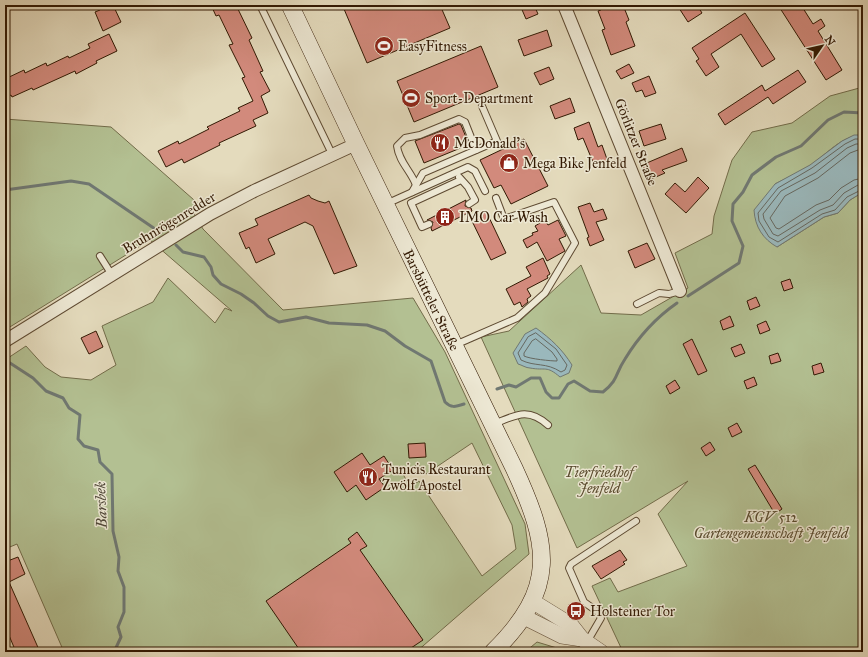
<svg xmlns="http://www.w3.org/2000/svg" width="868" height="657" viewBox="0 0 868 657" font-family="'IM FELL Great Primer',serif">
<style>
.green{fill:#b3c092;stroke:#726c4a;fill-rule:evenodd}
.water{fill:#9ab8bc;stroke:#707872}
.lines{fill:none;stroke-linecap:round;stroke-linejoin:round}
.shore{stroke:#666860;stroke-width:1}
.stream{stroke:#707872;stroke-width:3}
.building{fill:#d28a7c;stroke:#321903}
.service-casing{stroke:#5e4a32;stroke-width:8}
.minor-casing{stroke:#5e4a32;stroke-width:14}
.tertiary-casing{stroke:#5e4a32;stroke-width:16}
.secondary-casing{stroke:#321903;stroke-width:18}
.service{stroke:#ede8d4;stroke-width:6}
.minor{stroke:#ede8d4;stroke-width:12}
.tertiary{stroke:#ede8d4;stroke-width:15}
.secondary{stroke:#ede8d4;stroke-width:17}
.labels{text-anchor:middle;dominant-baseline:central;stroke-width:3;stroke-linejoin:round;paint-order:stroke}
.poi-label{font-size:14px;fill:#321903;stroke:#ede8d4;text-anchor:start}
.street-label{font-size:14px;fill:#321903;stroke:#ede8d4}
.park-label{font-size:14px;font-style:italic;fill:#594b2e;stroke:#ede8d4}
.water-label{font-size:15px;font-style:italic;fill:#51493a;stroke:#ede8d4}
</style>
<rect width="100%" height="100%" fill="#e4dbbd"/>
<filter id="stains"><feTurbulence type="fractalNoise" baseFrequency=".005" numOctaves="4"/><feColorMatrix values="0 0 0 0 .2 0 0 0 0 .09 0 0 0 0 .02 0 0 0 .5 -.17"/></filter>
<radialGradient id="worn" r=".72"><stop offset=".6" stop-color="#630" stop-opacity="0"/><stop offset="1" stop-color="#630" stop-opacity=".3"/></radialGradient>
<!-- green -->
<g class="green">
<path d="M863,87v48c-21,0 -36,19 -52,30 -11,7 -24,13 -36,19l2,63 47,-30 14,-4 12,-13 13,-8v460h-240l-31,-66 18,-8 8,14 69,-26 -29,-52 30,-33 -111,67 -96,-211 28,-6 72,-66 20,48 40,2 47,-27 -13,-35 37,-19 2,-18 18,-56 20,-28 40,-9 38,-27z"/>
<path d="M5,119l106,8 91,80 -9,5 10,17 80,81 130,-12 32,54 80,172 4,30 -113,98h-352l-47,-108 -12,5v-189l21,-14 19,21 16,10 30,3 25,-15 -14,-39 51,-24 15,-24 47,45 10,-15 7,3 -82,-71 -145,90zM472,443l40,82 4,24 -34,27 -63,-95 -9,6 -7,-13 15,-10 8,10z"/>
<polygon points="537,642 570,652 525,652"/>
</g>
<!-- water -->
<g class="water">
<path d="M854,135h9v57l-13,8 -12,13 -14,4 -47,30c-14,-8 -22,-20 -23,-37l21,-26 35,-19 32,-24z"/>
<path d="M536,328c15,11 26,21 36,37l-3,8 -9,4c-14,-12 -14,-6 -30,-9 -4,0 -8,-3 -12,-4l-5,-11 12,-19z"/>
</g>
<g class="lines">
<!-- shore -->
<g class="shore">
<polyline points="863,139 855,139 845,144 812,168 778,188 758,213 759,221 769,237 778,242 822,214 835,210 847,197 863,189"/>
<polyline points="863,144 856,144 847,148 815,173 781,191 763,214 764,219 773,234 778,236 820,210 833,205 844,193 858,185 863,184"/>
<polyline points="863,150 858,150 850,153 818,178 785,196 770,218 776,228 779,229 816,205 829,200 841,188 854,180 863,178"/>
<path d="M536,333l20,16 11,16 -2,5 -4,2c-15,-10 -26,-5 -40,-12l-3,-7 10,-16z"/>
<path d="M536,339l16,13 5,7v2c-6,0 -27,-2 -33,-5v-3l8,-12z"/>
</g>
<!-- stream -->
<g class="stream">
<polyline points="5,190 71,181 89,184 161,233"/>
<path d="M176,245l7,7 21,5 7,10 2,8 8,9 20,10 13,9 14,13 11,6 27,-5 23,6 38,2 18,6 20,15 26,15 14,41c6,6 10,5 19,2"/>
<polyline points="688,296 739,263 743,246 732,221 733,204 743,192 752,175 776,157 801,146 828,120 844,112 863,113"/>
<polyline points="5,362 10,363 33,378 46,391 63,398 69,408 80,415 78,439 84,446 98,450 100,462 112,474 113,531 119,557 118,571 124,587 124,612 118,627 121,637 114,652"/>
<path d="M497,389l12,-4 7,2 15,-9h9l6,14 6,6h7l9,-14 6,-3 16,10 13,1c16,-13 12,-18 22,-33 14,-23 29,-40 52,-56"/>
</g>
</g>
<!-- building -->
<g class="building">
<polygon points="98,5 113,5 121,22 103,31 95,12 100,10"/>
<polygon points="211,5 236,5 252,38 249,40 263,71 260,72 270,91 261,96 268,113 253,120 256,126 219,143 220,145 184,163 182,159 166,167 158,151 178,141 179,144 209,129 207,127 240,111 238,108 253,101 242,78 245,77 229,45 233,44 219,15 216,16"/>
<polygon points="355,5 440,5 450,28 367,63 344,9"/>
<polygon points="520,5 534,5 538,14 526,19"/>
<polygon points="599,5 623,5 629,20 626,22 635,46 611,55 602,30 605,29 598,11 601,10"/>
<polygon points="677,5 697,5 702,13 688,22"/>
<polygon points="778,5 801,5 813,24 821,19 825,26 818,31 842,70 826,80"/>
<polygon points="745,13 775,59 762,67 741,34 711,54 719,67 706,76 696,61 699,59 692,48"/>
<polygon points="547,30 552,46 524,56 518,40"/>
<polygon points="109,34 117,51 96,61 97,63 76,74 75,71 33,90 32,88 12,97 11,95 5,98 5,79 24,70 25,73 46,63 47,66 68,56 69,58 90,48 88,44"/>
<polygon points="481,46 498,87 414,122 397,81"/>
<polygon points="629,64 634,73 621,79 616,71"/>
<polygon points="549,67 554,79 540,85 534,73"/>
<polygon points="798,70 806,82 773,104 768,97 725,125 718,114 762,85 765,91"/>
<polygon points="649,76 656,93 645,97 642,90 636,92 632,83"/>
<polygon points="570,98 575,112 555,119 550,106"/>
<polygon points="589,122 598,147 602,145 608,162 595,167 583,138 578,140 574,128"/>
<polygon points="459,124 461,125 468,142 462,144 463,147 424,163 415,141"/>
<polygon points="661,124 666,139 644,146 639,131"/>
<polygon points="524,139 548,186 511,204 501,185 494,188 480,160"/>
<polygon points="682,148 687,161 662,170 665,173 649,180 642,165"/>
<polygon points="698,177 709,188 686,213 665,194 675,183 685,192"/>
<polygon points="309,195 311,198 318,201 325,203 329,201 357,266 334,274 313,226 305,222 268,239 275,254 256,263 249,247 246,249 239,233 258,225 255,219"/>
<polygon points="466,200 465,206 471,208 472,211 432,231 431,228 433,222 427,220"/>
<polygon points="590,203 594,212 603,209 607,219 596,222 604,240 590,246 587,238 589,237 578,207"/>
<polygon points="486,211 506,253 491,260 471,219"/>
<polygon points="545,220 548,225 558,220 566,236 559,239 565,251 547,261 537,242 527,248 523,240 533,235 532,233 538,231 535,226"/>
<polygon points="647,243 655,259 635,268 628,251"/>
<polygon points="543,258 550,274 547,276 548,278 527,289 531,296 527,299 528,302 522,307 520,302 514,305 506,289 531,276 526,267"/>
<polygon points="790,279 793,288 784,291 781,282"/>
<polygon points="756,297 760,306 750,310 747,301"/>
<polygon points="730,316 734,326 723,330 720,321"/>
<polygon points="766,321 770,330 760,334 757,325"/>
<polygon points="96,331 103,347 89,354 81,338"/>
<polygon points="692,339 707,371 698,375 683,344"/>
<polygon points="741,344 745,353 735,357 731,348"/>
<polygon points="778,353 781,361 771,364 769,356"/>
<polygon points="821,363 824,372 814,375 812,366"/>
<polygon points="754,377 757,385 747,389 744,381"/>
<polygon points="675,380 680,388 670,394 666,386"/>
<polygon points="737,423 742,432 732,437 728,428"/>
<polygon points="710,442 715,450 706,456 701,448"/>
<polygon points="425,443 426,457 409,458 408,444"/>
<polygon points="362,453 370,465 384,456 393,470 379,479 385,487 366,500 356,485 347,492 334,472"/>
<polygon points="755,465 782,509 775,514 748,469"/>
<polygon points="357,532 367,546 360,550 423,640 405,652 301,652 266,601 351,543 348,539"/>
<polygon points="620,550 627,560 623,562 625,564 601,579 592,566"/>
<polygon points="18,557 25,574 9,582 40,652 16,652 5,626 5,562"/>
</g>
<g class="lines">
<!-- service casing -->
<g class="service-casing">
<g id="service">
<polyline points="260,5 333,156"/>
<polyline points="459,177 468,187 475,200 469,204"/>
<path d="M416,185c-5,-14 -17,-23 -19,-39l8,-8 15,-3 39,-16 6,3 11,28"/>
<polyline points="412,192 423,173 497,141 482,106"/>
<polyline points="386,204 468,167 475,171 485,191"/>
<polyline points="429,224 422,227 411,203 461,180"/>
<polyline points="100,256 112,275"/>
<polyline points="637,304 659,293 669,294 680,291"/>
<polyline points="455,345 517,318 545,293 575,243 554,202 504,219 496,198"/>
<path d="M494,424c22,-9 34,-17 54,1"/>
<polyline points="587,642 601,618 598,612 584,602 569,568 571,564 636,521"/>
</g>
</g>
<!-- minor casing -->
<g class="minor-casing">
<g id="minor">
<polyline points="564,5 680,291"/>
<polyline points="5,341 210,214 254,191 356,144"/>
</g>
</g>
<!-- tertiary casing -->
<g class="tertiary-casing">
<g id="tertiary">
<polyline points="532,601 571,625 582,639"/>
<polyline points="524,617 562,636 582,639 601,652"/>
</g>
</g>
<!-- secondary casing -->
<g class="secondary-casing">
<path id="secondary" d="M290,5l66,139 158,324c36,78 44,120 -21,184"/>
</g>
<!-- service -->
<use href="#service" class="service"/>
<!-- minor -->
<use href="#minor" class="minor"/>
<!-- tertiary -->
<use href="#tertiary" class="tertiary"/>
<!-- secondary -->
<use href="#secondary" class="secondary"/>
</g>
<!-- icons -->
<defs>
<g id="stadium-disc" transform="scale(1)"><circle r="9.5" fill="#8f2418" stroke="#ede8d4"/><path d="M0-5a6.5 5 0 1 0 0 10a6.5 5 0 1 0 0-10ZM-3.5-1.8h7v3.6h-7Z" fill="#fff"/></g>
<g id="restaurant-disc" transform="scale(1)"><circle r="9.5" fill="#8f2418" stroke="#ede8d4"/><path d="M-5-6h1v4h1v-4h1v4h1v-4h1v5L-1.5 .5V6h-2V.5L-5-1ZM5-6V6H3V1.5H1.5Q1.5-4 5-6Z" fill="#fff"/></g>
<g id="shop-disc" transform="scale(1)"><circle r="9.5" fill="#8f2418" stroke="#ede8d4"/><path d="M-5-2.5h2.3a2.7 3.5 0 0 1 5.4 0H5L5.5 6h-11ZM-1.5-2.5h3a1.5 2.3 0 0 0-3 0Z" fill="#fff"/></g>
<g id="building-disc" transform="scale(1)"><circle r="9.5" fill="#8f2418" stroke="#ede8d4"/><path d="M-4-6H4V6H1V3H-1V6H-4ZM-2.5-4.3h1.7v1.8h-1.7ZM.8-4.3h1.7v1.8H.8ZM-2.5-1h1.7V.8h-1.7ZM.8-1h1.7V.8H.8Z" fill="#fff"/></g>
<g id="bus-disc" transform="scale(1)"><circle r="9.5" fill="#8f2418" stroke="#ede8d4"/><path d="M-5-6H5V4H4V6H2V4H-2V6H-4V4H-5ZM-3.5-4V0h7V-4ZM-3.5 1.2v1.5H-2V1.2ZM2 1.2v1.5H3.5V1.2Z" fill="#fff"/></g>
</defs>
<g fill-rule="evenodd">
<use href="#stadium-disc" x="384" y="46"/>
<use href="#stadium-disc" x="411" y="98"/>
<use href="#restaurant-disc" x="440" y="143"/>
<use href="#shop-disc" x="509" y="163"/>
<use href="#building-disc" x="445" y="217"/>
<use href="#restaurant-disc" x="368" y="477"/>
<use href="#bus-disc" x="576" y="611"/>
</g>
<g class="labels">
<!-- poi labels -->
<g class="poi-label">
<text x="398" y="46">EasyFitness</text>
<text x="425" y="98">Sport-Department</text>
<text x="454" y="143">McDonald's</text>
<text x="523" y="163">Mega Bike Jenfeld</text>
<text x="459" y="217">IMO Car Wash</text>
<text x="382" y="469">Tunicis Restaurant<tspan x="382" dy="16">Zwölf Apostel</tspan></text>
<text x="590" y="611">Holsteiner Tor</text>
</g>
<!-- street labels -->
<g class="street-label">
<text transform="translate(636 142) rotate(68)">Görlitzer Straße</text>
<text transform="translate(169 223) rotate(-31)">Bruhnrögenredder</text>
<text transform="translate(431 300) rotate(64)">Barsbütteler Straße</text>
</g>
<!-- park labels -->
<g class="park-label">
<text x="599" y="472">Tierfriedhof<tspan x="599" dy="16">Jenfeld</tspan></text>
<text x="771" y="517">KGV 512<tspan x="771" dy="16">Gartengemeinschaft Jenfeld</tspan></text>
</g>
<!-- water labels -->
<g class="water-label">
<text transform="translate(101 505) rotate(-92)">Barsbek</text>
</g>
</g>
<!-- margin -->
<rect width="868" height="657" fill="none" stroke="#e4dbbd" stroke-width="20"/>
<rect x="6" y="6" width="856" height="645" fill="none" stroke="#321903" stroke-width="2"/>
<rect x="10" y="10" width="848" height="637" fill="none" stroke="#321903"/>
<!-- north arrow -->
<g transform="translate(822 46) rotate(56)" stroke="#ede8d4" stroke-width="3" paint-order="stroke">
<path d="M0-3L7 15L0 10L-7 15Z" fill="#321903"/>
<text y="-6" font-size="11" font-weight="bold" text-anchor="middle" fill="#321903">N</text>
</g>
<rect width="100%" height="100%" filter="url(#stains)"/>
<rect width="100%" height="100%" fill="url(#worn)"/>
</svg>
